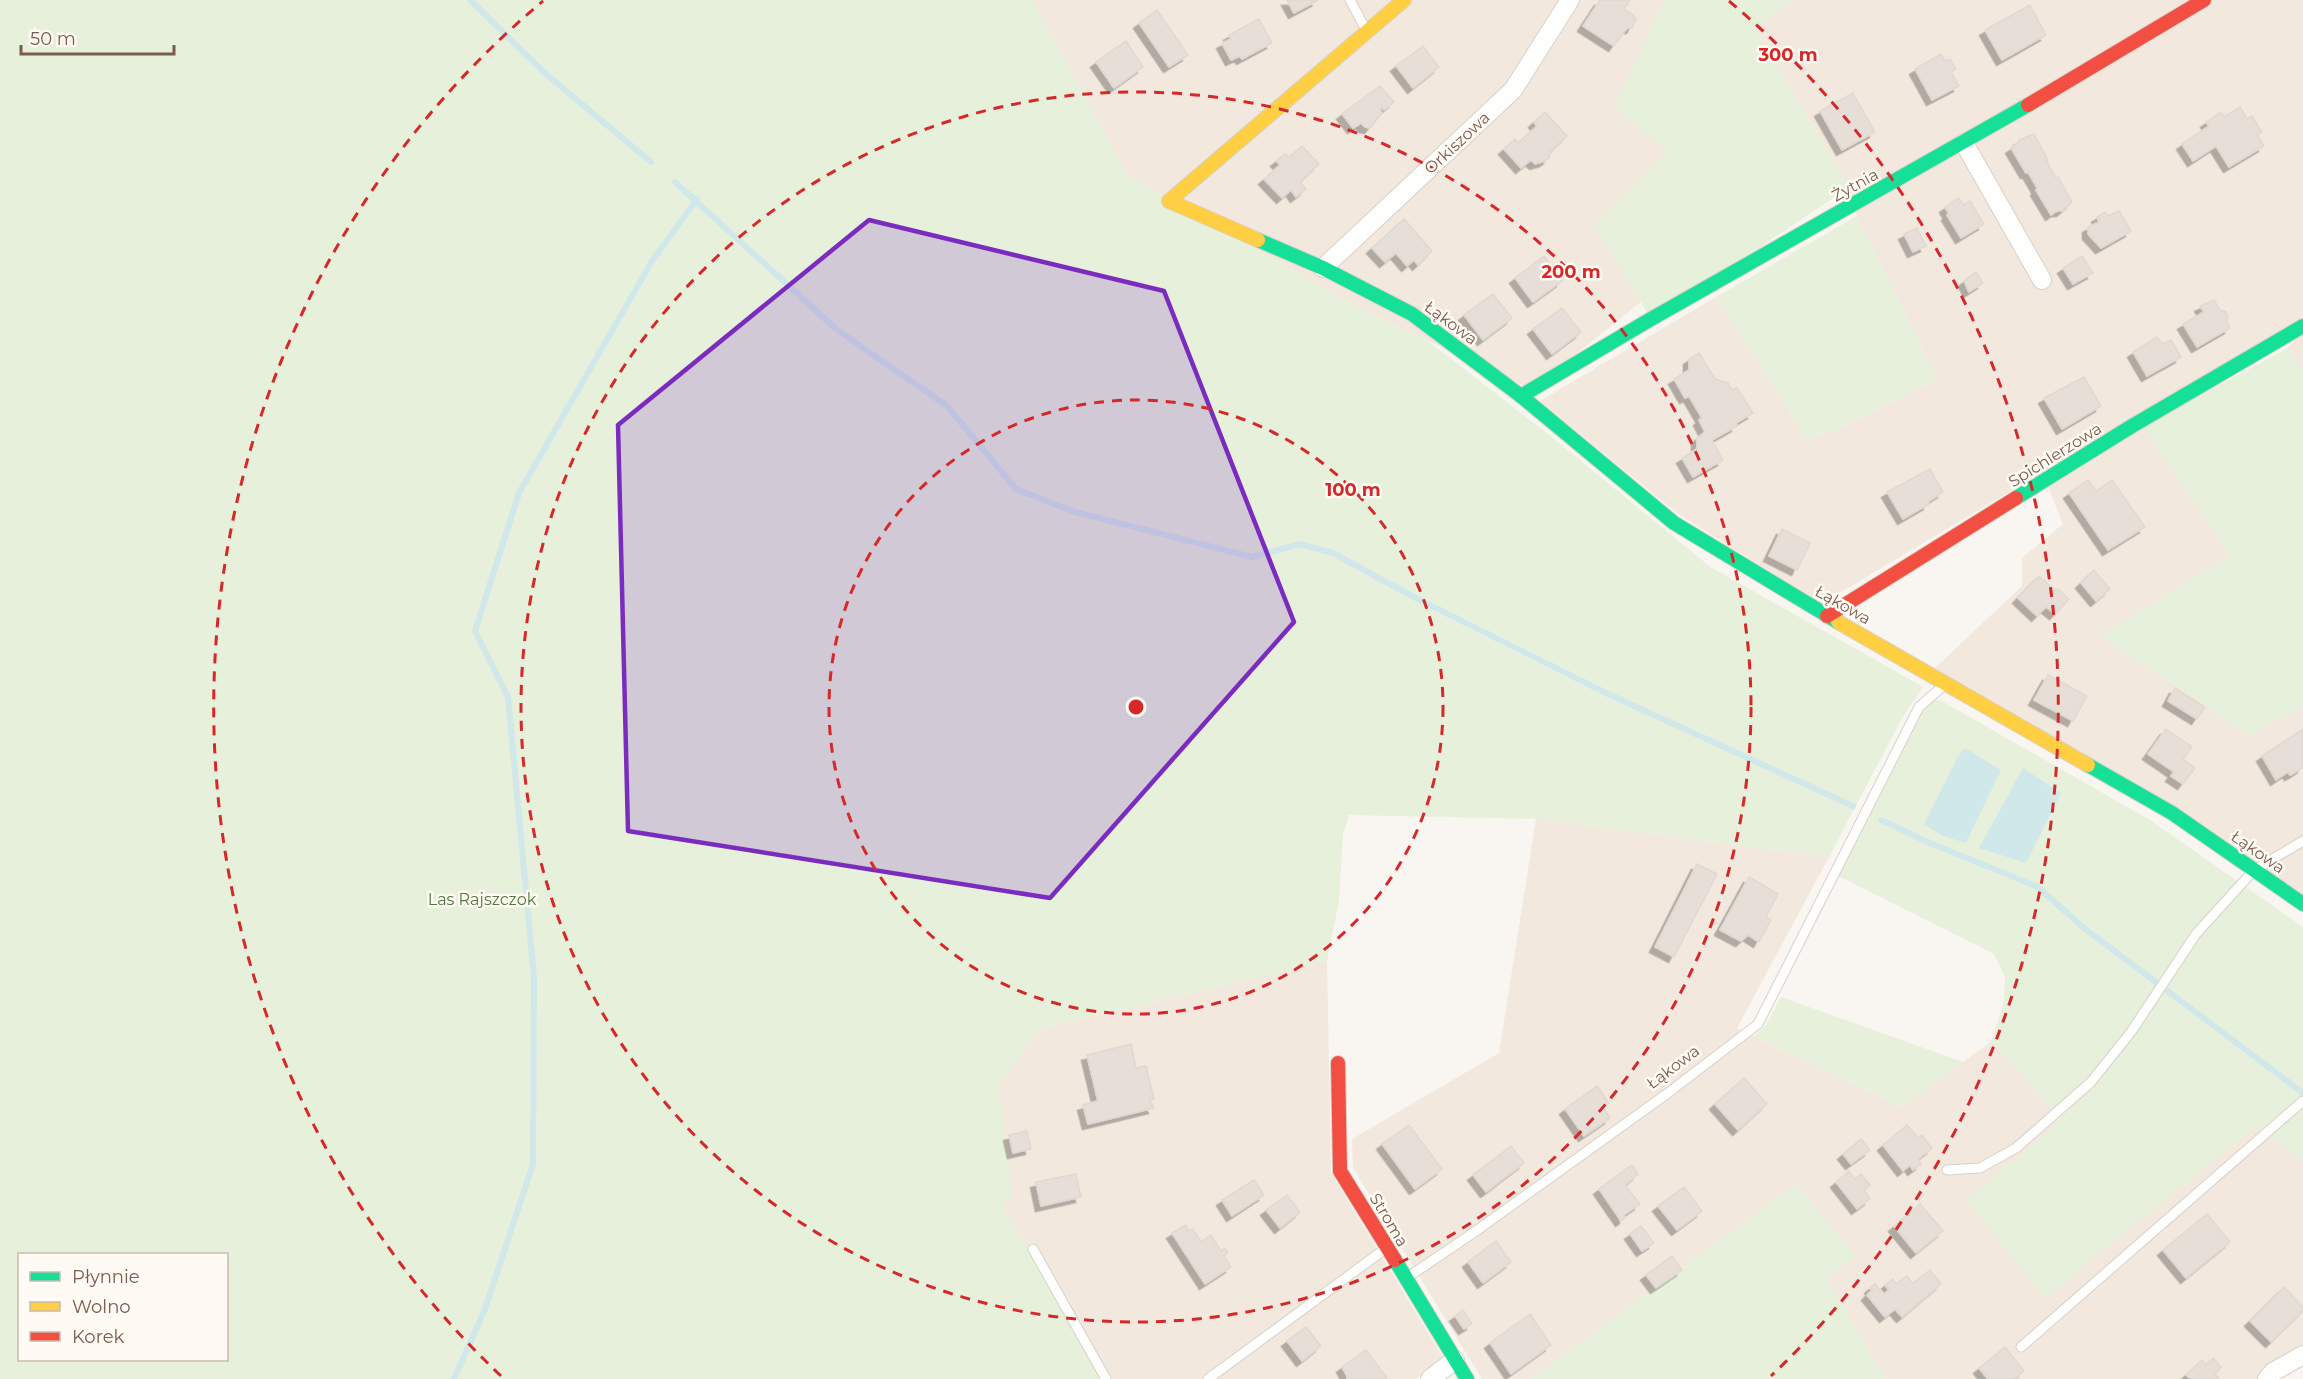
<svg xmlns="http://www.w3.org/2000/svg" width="2303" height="1379" viewBox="0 0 2303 1379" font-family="Montserrat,sans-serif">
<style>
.residential{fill:#f2e8de}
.green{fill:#e7f0db;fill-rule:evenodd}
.water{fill:#d0e8ea}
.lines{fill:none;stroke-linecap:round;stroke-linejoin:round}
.stream{stroke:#d0e8ea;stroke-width:6}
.building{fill:#e6ded7;stroke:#e2d8d2;stroke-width:1.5;filter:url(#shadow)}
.lane-casing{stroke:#d7d1cb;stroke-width:11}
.street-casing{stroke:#d7d1cb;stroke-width:20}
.fast-casing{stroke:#d9d2cb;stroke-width:16}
.slow-casing{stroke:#d9d2cb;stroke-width:16}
.jam-casing{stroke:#d9d2cb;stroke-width:16}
.lane{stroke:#fefefd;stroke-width:9}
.street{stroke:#fefefd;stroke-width:18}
.fast{stroke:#16e098;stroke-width:14}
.slow{stroke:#ffcf43;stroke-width:14}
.jam{stroke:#f24e42;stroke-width:14}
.marked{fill:#7b2cbf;fill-opacity:0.2;stroke:#7b2cbf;stroke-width:4.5;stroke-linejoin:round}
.ring{fill:none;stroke:#d62828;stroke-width:3;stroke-dasharray:10 8}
.labels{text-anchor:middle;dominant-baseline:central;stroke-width:5;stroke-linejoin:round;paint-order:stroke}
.street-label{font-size:16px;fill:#7a5c4d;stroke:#fffaf3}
.park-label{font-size:16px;fill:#537a41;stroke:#fffaf3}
.centre{fill:#d62828;stroke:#fffaf3;stroke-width:3}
.ring-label{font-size:18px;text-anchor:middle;font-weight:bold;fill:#d62828;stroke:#fffaf3;stroke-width:5;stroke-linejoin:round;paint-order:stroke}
</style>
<defs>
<filter id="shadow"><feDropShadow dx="-5.5" dy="5.5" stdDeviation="0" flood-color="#0004"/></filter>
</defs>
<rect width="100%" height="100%" fill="#f9f5f0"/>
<!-- residential -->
<g class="residential">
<polygon points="1032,0 1664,0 1615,108 1669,151 1595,225 1641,302 1532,389 1366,312 1128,176"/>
<polygon points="1795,0 2303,0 2303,317 1821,604 1677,513 1540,401 1716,297 1807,440 1837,429 1937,379 1857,216 1850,187 1754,29"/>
<polygon points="2303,331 2303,372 2288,348"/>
<polygon points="2143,426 2231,556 2099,636 2250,736 2303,706 2303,894 1934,669 2022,586 2022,558 2063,524 2048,487"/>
<polygon points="1536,819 1829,857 1737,1028 1901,1107 1992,1041 2061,1120 2045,1297 2256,1126 2303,1161 2303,1350 2269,1366 2257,1379 1885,1379 1826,1276 1855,1257 1796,1184 1531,1379 1482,1379 1353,1168 1352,1139 1499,1053"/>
<polygon points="1327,961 1331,1173 1444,1359 1416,1379 1108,1379 1002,1205 999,1083 1041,1029"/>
</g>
<!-- green -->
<g class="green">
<path d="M0,0h1032l96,176 238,136 62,29 125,97 156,128 214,121 -22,33 -72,137 -293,-38 -187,-4 -6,19 -4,67 -12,60 -286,68 -42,54 13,113 -10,9 106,174h-1108zM20,1254h206v106h-206z"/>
<polygon points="1664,0 1795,0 1754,29 1850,187 1651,319 1595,225 1668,151 1614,108"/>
<polygon points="1857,216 1937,379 1837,429 1807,440 1716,297"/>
<polygon points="2288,348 2303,372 2303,706 2250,736 2099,636 2231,556 2143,426"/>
<polygon points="1940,700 2150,820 2303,927 2303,1161 2255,1127 2045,1298 1966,1200 2061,1120 1992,1041 2004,1001 2005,977 1994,954 1838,876 1926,701"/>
<polygon points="1781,997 1963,1062 1901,1107 1754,1036 1766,1025"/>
<polygon points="1796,1184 1856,1257 1826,1276 1885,1379 1531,1379"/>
</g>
<!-- water -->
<g class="water">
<polygon points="1965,748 2001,770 1966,843 1943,836 1924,824 1959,755"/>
<polygon points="2023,768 2061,793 2026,863 1979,848"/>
</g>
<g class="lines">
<!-- stream -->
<g class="stream">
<polyline points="470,0 546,74 651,162"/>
<polyline points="675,182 836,329 947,406 1016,489 1075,512 1252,557 1299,544 1333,553 1412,596 1608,694 1853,806"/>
<polyline points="1881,820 1930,843 2038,887 2084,928 2303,1093"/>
<polyline points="454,1379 485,1309 533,1164 534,978 508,697 475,631 519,493 652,261 697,199"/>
</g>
</g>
<!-- building -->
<g class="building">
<polygon points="1287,0 1318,0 1294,13"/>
<polygon points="1600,0 1630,0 1624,9 1633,15 1636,19 1637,18 1632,28 1627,28 1614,46 1583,26"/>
<polygon points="2030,5 2046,35 2002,60 1985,30"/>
<polygon points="1157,10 1188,55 1169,67 1139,23"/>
<polygon points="1259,19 1272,43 1242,59 1240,56 1231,60 1222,43 1231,39 1229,35"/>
<polygon points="1126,41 1143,67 1114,88 1096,62"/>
<polygon points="1423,46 1439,67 1413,88 1396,66"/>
<polygon points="1941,54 1945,61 1950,59 1956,69 1951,72 1959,86 1932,100 1915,69"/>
<polygon points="1380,86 1394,102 1384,110 1382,107 1380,110 1382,113 1370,128 1365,127 1361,123 1353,128 1342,114"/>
<polygon points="1853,93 1875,132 1842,150 1820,111"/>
<polygon points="2240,107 2247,119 2252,116 2262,132 2257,135 2264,146 2229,167 2216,146 2193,161 2182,144 2209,126 2206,122 2221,112 2224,117"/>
<polygon points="1545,112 1567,136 1550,152 1549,158 1545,161 1535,164 1531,160 1521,168 1504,149 1515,139 1518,143 1537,126 1534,122"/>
<polygon points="2034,134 2048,160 2046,161 2056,178 2058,177 2072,202 2062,211 2057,211 2051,215 2036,190 2038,189 2028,172 2026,173 2011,148 2017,144 2019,140"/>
<polygon points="1302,146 1319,164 1300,182 1306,189 1296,197 1291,190 1282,198 1264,179 1280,165 1276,161 1285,154 1289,157"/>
<polygon points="1959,198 1963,205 1970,201 1984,224 1961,238 1947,215 1949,214 1945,207"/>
<polygon points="2119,211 2131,231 2101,248 2088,234 2088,227 2099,222 2097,217 2105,212 2108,216"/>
<polygon points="1404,219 1432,251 1418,265 1414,260 1407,266 1396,253 1385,262 1372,248"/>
<polygon points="1917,228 1926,246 1913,252 1904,234"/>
<polygon points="1544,256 1562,281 1533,302 1515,278"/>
<polygon points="2082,256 2093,273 2073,284 2063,268"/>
<polygon points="1976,272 1983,283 1969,292 1964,281"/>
<polygon points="1493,294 1512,318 1483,340 1464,315"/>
<polygon points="2214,300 2220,310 2226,312 2228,316 2227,322 2230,328 2197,347 2183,324 2204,312 2200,306"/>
<polygon points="1562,308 1581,332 1552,354 1533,329"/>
<polygon points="2157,337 2162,344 2171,340 2181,357 2147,376 2133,352"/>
<polygon points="1699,353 1715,379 1728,383 1732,390 1737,388 1753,413 1736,423 1737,426 1712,440 1723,460 1693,477 1682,458 1697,449 1697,438 1705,432 1699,420 1702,418 1689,396 1685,398 1674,379 1689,370 1689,359"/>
<polygon points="2084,377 2101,406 2062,429 2044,398"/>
<polygon points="1930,469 1943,492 1928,502 1929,504 1903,519 1887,492"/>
<polygon points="2088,480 2096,491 2112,480 2145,527 2108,550 2069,493"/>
<polygon points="1782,529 1810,543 1797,570 1769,556"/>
<polygon points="2094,570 2110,589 2096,601 2081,583"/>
<polygon points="2039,576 2056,591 2058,589 2069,599 2055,614 2046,607 2037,616 2018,598"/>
<polygon points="2048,675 2087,696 2073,721 2034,700"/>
<polygon points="2175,688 2205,707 2197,719 2168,701"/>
<polygon points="2166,729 2192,747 2183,759 2195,768 2183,784 2171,776 2174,772 2148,754"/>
<polygon points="2303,729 2303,767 2294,773 2290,775 2288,772 2276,780 2262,756"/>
<polygon points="1697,864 1717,874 1674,957 1655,947"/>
<polygon points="1749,877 1778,894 1766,917 1771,920 1759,942 1748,935 1741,941 1720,930"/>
<polygon points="1131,1044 1136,1068 1146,1066 1154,1099 1149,1100 1154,1108 1088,1124 1083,1105 1098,1101 1087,1055"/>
<polygon points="1744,1078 1767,1104 1738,1130 1715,1104"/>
<polygon points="1597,1086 1609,1103 1603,1107 1610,1118 1584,1136 1565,1109"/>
<polygon points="1409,1125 1442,1169 1415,1189 1382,1144"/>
<polygon points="1907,1125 1918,1138 1922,1135 1932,1148 1918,1159 1921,1164 1913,1170 1910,1165 1903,1171 1883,1145"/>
<polygon points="1027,1131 1031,1149 1013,1153 1009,1135"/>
<polygon points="1861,1139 1870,1150 1851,1164 1843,1154"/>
<polygon points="1511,1146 1524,1163 1486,1192 1473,1175"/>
<polygon points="1632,1165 1638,1174 1625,1185 1640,1204 1624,1215 1625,1218 1621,1221 1599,1189"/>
<polygon points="1849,1171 1855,1179 1861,1174 1870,1185 1864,1190 1870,1199 1857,1209 1836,1182"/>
<polygon points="1076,1174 1081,1197 1041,1206 1036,1182"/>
<polygon points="1254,1180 1264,1195 1232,1216 1222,1200"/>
<polygon points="1684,1187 1702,1211 1677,1230 1658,1206"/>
<polygon points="1287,1195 1300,1212 1280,1228 1266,1210"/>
<polygon points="1920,1204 1943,1231 1916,1253 1894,1226"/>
<polygon points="2207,1214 2230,1242 2186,1278 2163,1250"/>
<polygon points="1186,1225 1189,1231 1193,1229 1201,1242 1211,1235 1221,1251 1225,1248 1228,1253 1224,1256 1231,1267 1205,1284 1172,1233"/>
<polygon points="1641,1226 1654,1243 1642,1251 1630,1234"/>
<polygon points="1496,1241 1511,1262 1483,1283 1468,1262"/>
<polygon points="1672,1256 1682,1270 1656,1288 1646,1275"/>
<polygon points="1930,1270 1941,1284 1902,1317 1895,1309 1885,1317 1867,1295 1872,1290 1870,1288 1875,1284 1884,1294 1889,1290 1885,1285 1893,1279 1896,1284 1907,1276 1913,1283"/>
<polygon points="2284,1287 2303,1307 2303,1311 2271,1342 2250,1321"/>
<polygon points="1463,1310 1472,1324 1464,1329 1455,1316"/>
<polygon points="1530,1314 1551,1345 1511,1374 1490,1343"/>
<polygon points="1306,1327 1321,1346 1302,1361 1287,1341"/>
<polygon points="2005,1347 2024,1371 2014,1379 1988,1379 1979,1368"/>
<polygon points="1366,1350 1387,1378 1386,1379 1347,1379 1347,1376 1342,1367"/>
<polygon points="2213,1358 2221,1367 2215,1374 2219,1379 2191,1379 2186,1375 2202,1360 2206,1365"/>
</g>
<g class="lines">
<!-- lane casing -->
<g class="lane-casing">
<g id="lane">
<polyline points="1350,0 1366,30"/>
<polyline points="1947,1170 1980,1168 2016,1148 2091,1082 2131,1032 2196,934 2254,870 2303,841"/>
<polyline points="1033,1249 1106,1379"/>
<polyline points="1408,1277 1476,1231 1668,1093 1758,1024 1919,707 1943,686"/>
<polyline points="2021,1347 2303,1101"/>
<polyline points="1208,1379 1385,1249"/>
</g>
</g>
<!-- street casing -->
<g class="street-casing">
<g id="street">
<polyline points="1964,143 2042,280"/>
<polyline points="1323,268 1513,90 1570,0"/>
<polyline points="1430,1379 1455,1360"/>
<polyline points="2267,1379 2273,1372 2303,1355"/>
</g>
</g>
<!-- fast casing -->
<g class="fast-casing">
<g id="fast">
<polyline points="1258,240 1323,268 1412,314 1521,396 1674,523 1838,622"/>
<polyline points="1521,396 1651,319 2028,105"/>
<polyline points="2016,498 2132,426 2303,326"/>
<polyline points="2088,765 2172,813 2303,904"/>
<polyline points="1395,1260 1467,1379"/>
</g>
</g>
<!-- slow casing -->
<g class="slow-casing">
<g id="slow">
<polyline points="1258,240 1169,201 1404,0"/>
<polyline points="1838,622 2088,765"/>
</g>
</g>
<!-- jam casing -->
<g class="jam-casing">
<g id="jam">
<polyline points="2028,105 2204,0"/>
<polyline points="1827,616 2016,498"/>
<polyline points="1338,1063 1340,1171 1395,1260"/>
</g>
</g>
<!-- lane -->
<use href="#lane" class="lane"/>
<!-- street -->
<use href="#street" class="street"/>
<!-- fast -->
<use href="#fast" class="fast"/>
<!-- slow -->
<use href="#slow" class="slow"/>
<!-- jam -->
<use href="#jam" class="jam"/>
</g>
<!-- marked area -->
<path class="marked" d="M869,220l295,71 130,331 -244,276 -422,-67 -10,-406z"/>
<!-- distance rings -->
<g class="ring">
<circle cx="1136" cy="707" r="307"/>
<circle cx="1136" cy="707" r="615"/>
<path d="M501 1376A922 922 0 0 1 543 1M1729 1A922 922 0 0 1 1771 1376"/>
</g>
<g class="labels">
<!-- street labels -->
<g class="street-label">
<text transform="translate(1457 143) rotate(-43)">Orkiszowa</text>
<text transform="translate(1855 185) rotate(-29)">Żytnia</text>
<text transform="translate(1451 323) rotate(37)">Łąkowa</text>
<text transform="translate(2055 455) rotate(-32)">Spichlerzowa</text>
<text transform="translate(1843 605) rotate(30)">Łąkowa</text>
<text transform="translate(2258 852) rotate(35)">Łąkowa</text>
<text transform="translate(1673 1067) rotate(-37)">Łąkowa</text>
<text transform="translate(1389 1220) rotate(59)">Stroma</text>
</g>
<!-- park labels -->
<g class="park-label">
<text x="482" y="899">Las Rajszczok</text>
</g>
</g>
<circle cx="1136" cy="707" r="9" class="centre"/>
<g class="ring-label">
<text x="1788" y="61">300 m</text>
<text x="1571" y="278">200 m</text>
<text x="1353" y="496">100 m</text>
</g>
<!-- legend -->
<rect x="18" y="1253" width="210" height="108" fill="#fffaf3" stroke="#cabbb1" stroke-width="1.5"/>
<rect x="30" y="1272" width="30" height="9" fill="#16e098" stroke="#cabbb1" stroke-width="1.5"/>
<text x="72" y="1283" font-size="18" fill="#7a5c4d">Płynnie</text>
<rect x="30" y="1302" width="30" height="9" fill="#ffcf43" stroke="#cabbb1" stroke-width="1.5"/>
<text x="72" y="1313" font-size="18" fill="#7a5c4d">Wolno</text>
<rect x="30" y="1332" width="30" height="9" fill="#f24e42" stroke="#cabbb1" stroke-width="1.5"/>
<text x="72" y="1343" font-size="18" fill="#7a5c4d">Korek</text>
<!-- scale -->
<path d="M21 45v9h153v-9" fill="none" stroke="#7a5c4d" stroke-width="3"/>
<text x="30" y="45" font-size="18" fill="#7a5c4d" stroke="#fffaf3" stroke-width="4.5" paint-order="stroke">50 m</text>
</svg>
